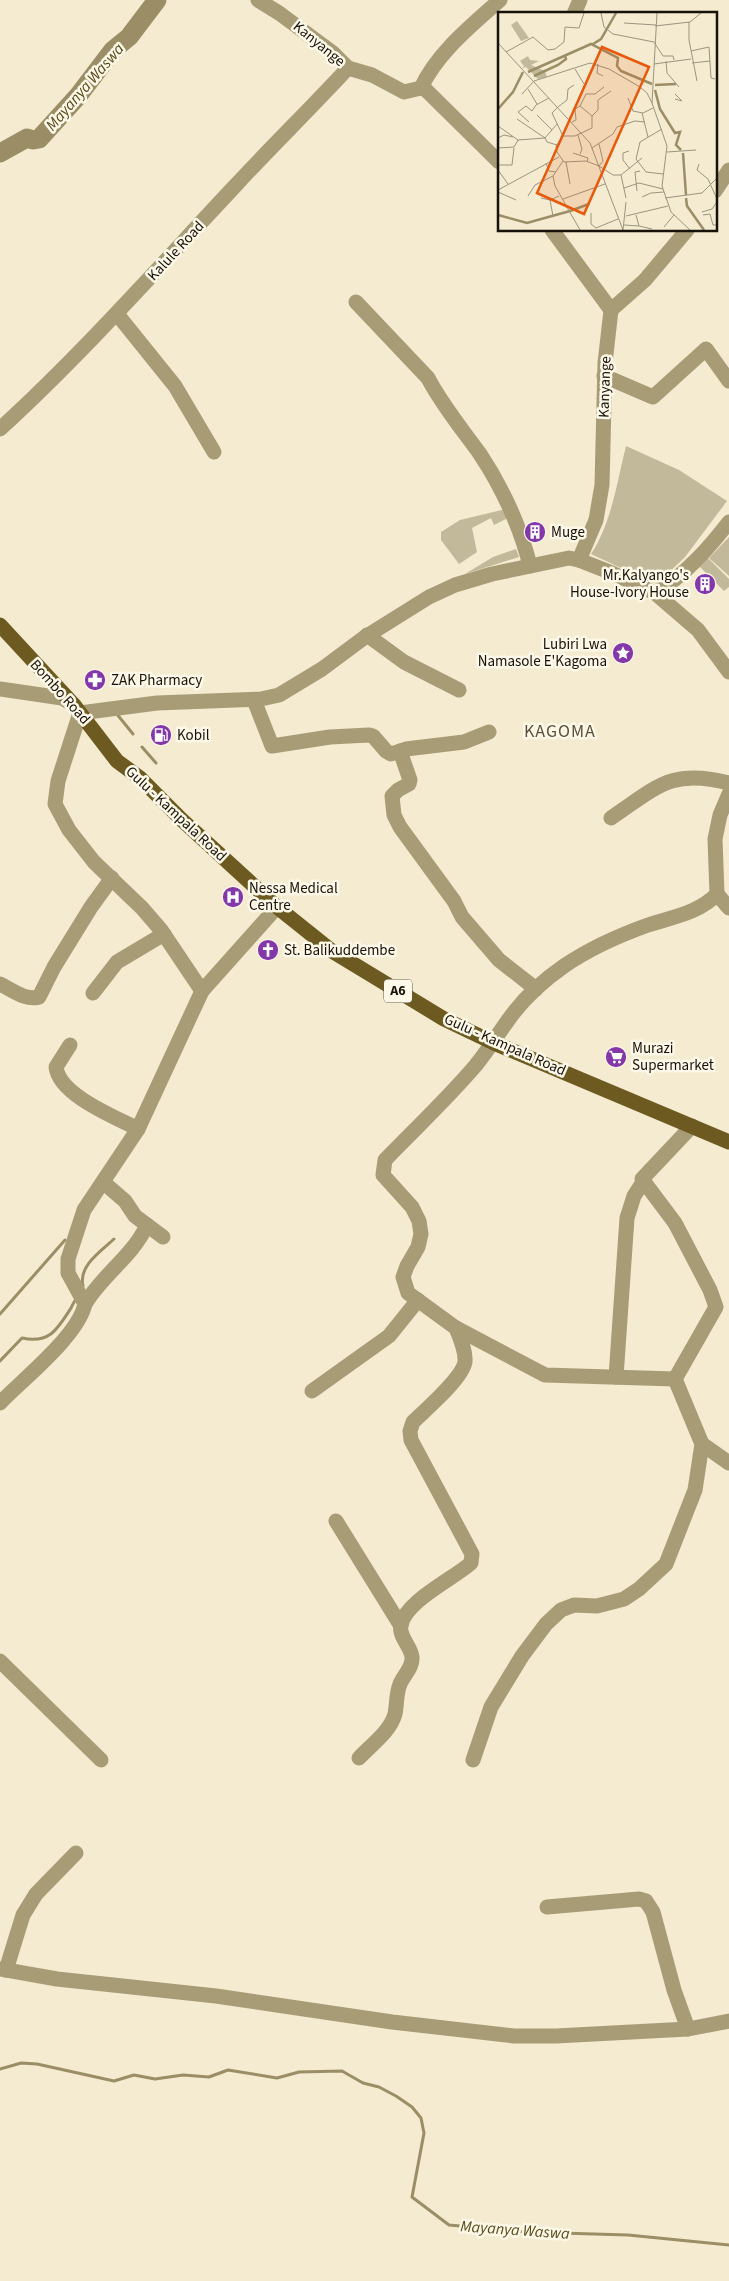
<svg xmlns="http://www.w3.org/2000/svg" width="729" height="2281" viewBox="0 0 729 2281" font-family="'Source Sans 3',sans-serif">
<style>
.green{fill:#c2b89a}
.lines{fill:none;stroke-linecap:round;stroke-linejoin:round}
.stream{stroke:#9b8e66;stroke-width:3}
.river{stroke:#9b8e66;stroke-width:19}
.minor{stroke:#a89c77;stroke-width:15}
.major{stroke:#6c5a20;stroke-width:15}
.labels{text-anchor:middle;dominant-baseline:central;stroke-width:5;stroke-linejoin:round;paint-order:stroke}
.shield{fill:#fef8e8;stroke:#5c574c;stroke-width:1}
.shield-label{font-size:14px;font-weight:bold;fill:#161209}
.street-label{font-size:15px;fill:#161209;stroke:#fef8e8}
.poi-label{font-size:15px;fill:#161209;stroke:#fef8e8;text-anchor:start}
.water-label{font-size:16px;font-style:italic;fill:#584816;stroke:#fef8e8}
.quarter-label{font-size:18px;letter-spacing:1px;fill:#59513a;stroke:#fef8e8}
.inset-river{fill:none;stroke:#9b8e66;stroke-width:2.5}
.inset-road{fill:none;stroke:#9b9480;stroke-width:1}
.view{fill:#e8590c;fill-opacity:0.15;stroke:#e8590c;stroke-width:2.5}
.inset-edge{fill:none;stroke:#161209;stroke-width:2.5}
</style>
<rect width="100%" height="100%" fill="#f4ebd0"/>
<!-- green -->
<g class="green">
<path d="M626,446l53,24 48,31 -42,56 -26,25 -6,1 -62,-29c21,-32 26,-72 35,-108z"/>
<polygon points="506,509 508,518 494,525 491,518 472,528 477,552 459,564 441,540 441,532 460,520"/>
<polygon points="729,537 729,576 709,558"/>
<polygon points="516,549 519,557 465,574 493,557"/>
<polygon points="708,558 729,579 729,587 724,591 700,567"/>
</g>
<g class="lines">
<!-- stream -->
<g class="stream">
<polyline points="116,713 133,734"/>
<polyline points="142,747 156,763"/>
<path d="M83,1286c-5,-20 18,-35 31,-47"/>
<polyline points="0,1314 65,1240"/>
<path d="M0,1361l22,-23c27,6 35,-8 49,-30 2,-4 3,-7 6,-10"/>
<polyline points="0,2069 21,2063 37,2064 114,2081 134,2075 155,2079 183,2075 209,2077 228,2070 277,2078 299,2072 342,2071 363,2083 379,2087 396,2096 412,2107 421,2118 424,2133 412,2197 449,2225 526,2232 628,2235 729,2245"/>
</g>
<!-- river -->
<polyline class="river" points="0,153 27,138 33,140 39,139 78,96 113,50 129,37 157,0"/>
<!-- minor -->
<g class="minor">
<polyline points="258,0 279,13 333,53 348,68 372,75 404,92 421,88 426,90 499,162"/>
<polyline points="574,14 580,0"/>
<path d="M421,88c16,-35 51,-63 79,-88"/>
<polyline points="715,191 729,170"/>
<polyline points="552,230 611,310 605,363 602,485 596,520 579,560"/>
<path d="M356,302l72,76c14,27 34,51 52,76 22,33 41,74 50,112"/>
<polyline points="611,310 645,280 687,230"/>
<polyline points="117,314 175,386 214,452"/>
<polyline points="604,376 653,397 706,349 729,381"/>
<path d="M0,429c83,-76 158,-161 235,-243 37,-40 76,-78 113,-118"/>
<path d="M655,593c30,-18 53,-44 74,-71"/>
<polyline points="367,635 404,662 459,690"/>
<polyline points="0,689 62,698 74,705"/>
<polyline points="254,700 272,746 330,737 369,735 373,736 386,751 391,754 406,749 464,742 489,732"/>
<polyline points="400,751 410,780 409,784 398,790 392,796 394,815 400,827 454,901 462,917 499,960 536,989"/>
<path d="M611,818c46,-31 60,-50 118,-35"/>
<polyline points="717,894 729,908"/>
<path d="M0,984c12,6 26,17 39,13l15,-30 37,-60 21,-29"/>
<polyline points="202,991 161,930 142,908 94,862 69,830 55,804 58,781 80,713 157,703 261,699 279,695 322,669 365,637 429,597 455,585 492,574 569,558 579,560 612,573 655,593 698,630 729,672"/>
<polyline points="93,993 117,962 164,934"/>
<path d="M70,1045l-14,22c3,28 59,50 82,62"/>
<polyline points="103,1182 125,1201 135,1216 163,1237"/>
<path d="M85,1304c17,-29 48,-48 62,-79"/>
<polyline points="616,1377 627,1218 634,1196 643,1182"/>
<path d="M675,1379l-130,-4 -89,-47 -48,-35 -5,-16 4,-11 11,-19 3,-13 -2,-13 -7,-14 -29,-32 2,-15c30,-31 63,-62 91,-95 12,-15 22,-31 33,-46 14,-20 35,-39 55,-53 25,-17 56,-31 84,-41 24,-8 51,-12 69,-31l-2,-55 5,-24 9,-21"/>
<polyline points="675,1379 716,1307 710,1290 675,1223 642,1179 692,1126"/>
<polyline points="312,1391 389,1336 418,1300"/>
<path d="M0,1403c23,-24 78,-67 85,-99l-17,-31v-14l16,-49 54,-81 64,-138 75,-84"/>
<polyline points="702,1444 729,1463"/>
<polyline points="336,1521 401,1626"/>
<polyline points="0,1661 101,1760"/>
<path d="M359,1758c12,-13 31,-26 36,-44 2,-10 1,-20 5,-30 4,-9 13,-17 12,-27 -1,-11 -14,-21 -11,-32 5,-24 52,-46 70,-62l1,-9 -61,-114 -1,-9 3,-9c13,-13 49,-43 52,-60 1,-11 -5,-24 -9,-34"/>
<polyline points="473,1760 491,1707 522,1656 546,1624 561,1610 574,1605 597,1606 624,1599 639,1589 666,1564 695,1490 702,1444 675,1379"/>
<polyline points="547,1907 639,1899 646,1901 653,1912 674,1990 688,2029"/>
<polyline points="0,1969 57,1979 216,1996 392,2022 514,2036 556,2036 688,2029 729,2021"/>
<polyline points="6,1970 23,1915 36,1894 76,1853"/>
</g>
<!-- major -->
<polyline class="major" points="0,625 74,705 117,761 140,778 182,820 277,907 332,951 444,1019 494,1043 729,1142"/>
</g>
<!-- icons -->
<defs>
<g id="building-disc" transform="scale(1.125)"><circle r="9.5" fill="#8337a8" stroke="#fef8e8"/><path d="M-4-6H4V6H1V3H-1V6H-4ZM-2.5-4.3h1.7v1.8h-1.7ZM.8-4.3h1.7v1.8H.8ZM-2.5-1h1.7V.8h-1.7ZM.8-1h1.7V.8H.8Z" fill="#fff"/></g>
<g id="sight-disc" transform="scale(1.125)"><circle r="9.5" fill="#8337a8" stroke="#fef8e8"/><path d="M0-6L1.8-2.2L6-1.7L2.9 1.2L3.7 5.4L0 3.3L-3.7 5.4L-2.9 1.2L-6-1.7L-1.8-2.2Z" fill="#fff"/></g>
<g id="pharmacy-disc" transform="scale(1.125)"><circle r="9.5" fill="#8337a8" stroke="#fef8e8"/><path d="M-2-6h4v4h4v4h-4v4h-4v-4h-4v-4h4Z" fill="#fff"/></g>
<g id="fuel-disc" transform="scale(1.125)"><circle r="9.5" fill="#8337a8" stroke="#fef8e8"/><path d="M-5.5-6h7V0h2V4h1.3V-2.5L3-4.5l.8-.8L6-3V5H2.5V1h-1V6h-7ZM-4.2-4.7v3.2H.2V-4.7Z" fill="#fff"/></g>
<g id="hospital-disc" transform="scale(1.125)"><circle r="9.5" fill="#8337a8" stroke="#fef8e8"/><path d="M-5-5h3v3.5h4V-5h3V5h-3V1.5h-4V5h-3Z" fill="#fff"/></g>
<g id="church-disc" transform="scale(1.125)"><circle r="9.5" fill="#8337a8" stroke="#fef8e8"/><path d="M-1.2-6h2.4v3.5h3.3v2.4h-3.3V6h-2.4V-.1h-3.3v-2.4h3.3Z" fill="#fff"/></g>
<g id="supermarket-disc" transform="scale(1.125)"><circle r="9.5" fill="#8337a8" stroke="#fef8e8"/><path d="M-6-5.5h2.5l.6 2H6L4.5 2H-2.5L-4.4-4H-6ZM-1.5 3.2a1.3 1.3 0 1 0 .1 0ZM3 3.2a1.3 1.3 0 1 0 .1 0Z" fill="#fff"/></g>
</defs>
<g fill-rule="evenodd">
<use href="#building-disc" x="535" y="532"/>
<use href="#building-disc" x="705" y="584"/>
<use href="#sight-disc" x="623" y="653"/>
<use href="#pharmacy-disc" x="95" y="680"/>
<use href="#fuel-disc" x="161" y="735"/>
<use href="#hospital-disc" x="233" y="897"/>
<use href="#church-disc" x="268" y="950"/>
<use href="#supermarket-disc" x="616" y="1057"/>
</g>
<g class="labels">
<!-- shield labels -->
<rect class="shield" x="384" y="979.5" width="28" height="23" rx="4"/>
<g class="shield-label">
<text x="398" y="991">A6</text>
</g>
<!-- street labels -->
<g class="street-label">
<text transform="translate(319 44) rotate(39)">Kanyange</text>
<text transform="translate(176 251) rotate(-47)">Kalule Road</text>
<text transform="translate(605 387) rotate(-88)">Kanyange</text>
<text transform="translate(60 692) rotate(48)">Bombo Road</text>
<text transform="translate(176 814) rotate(43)">Gulu - Kampala Road</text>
<text transform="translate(505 1045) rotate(24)">Gulu - Kampala Road</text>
</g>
<!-- poi labels -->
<g class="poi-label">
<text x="551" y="532">Muge</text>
<text x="689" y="575" text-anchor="end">Mr.Kalyango's<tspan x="689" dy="17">House-Ivory House</tspan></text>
<text x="607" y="644" text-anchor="end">Lubiri Lwa<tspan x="607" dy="17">Namasole E'Kagoma</tspan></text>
<text x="111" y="680">ZAK Pharmacy</text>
<text x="177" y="735">Kobil</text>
<text x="249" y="888">Nessa Medical<tspan x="249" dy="17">Centre</tspan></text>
<text x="284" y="950">St. Balikuddembe</text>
<text x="632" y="1048">Murazi<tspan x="632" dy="17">Supermarket</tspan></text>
</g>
<!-- water labels -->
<g class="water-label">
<text transform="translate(85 87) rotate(-49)">Mayanya Waswa</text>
<text transform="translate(515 2230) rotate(4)">Mayanya Waswa</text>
</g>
<!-- quarter labels -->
<g class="quarter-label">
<text x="560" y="731">KAGOMA</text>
</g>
</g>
<!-- overview -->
<g transform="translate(498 12)">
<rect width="219" height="219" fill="#f4ebd0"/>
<path d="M19,9l12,17 -8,3 -10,-16zM30,44l2,4 9,1 -8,4 14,6 2,6 -9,2 -12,-12 -4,1 2,-2 -4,-5z" fill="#c2b89a"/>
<path class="inset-river" d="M95,32l8,-5 15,-26M30,60l63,-28 27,14 -1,8 4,5 31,13M36,64l24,-11 8,-6 -1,-3M157,73l21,-1M157,78l5,19 15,24 5,-1 -4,13 5,5M0,97l15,-17 10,-20M185,141l3,42M188,186l1,8 17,24M72,199l19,-7M0,203l29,8 43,-12"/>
<path class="inset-road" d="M103,1l3,14 9,7 41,8 9,14h10l1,4M159,1l-5,90 15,43 -5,40 9,26 19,18M191,10v18l8,41M126,11l32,2M157,14l35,-4 11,-9M0,31l92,100 33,87M193,39l18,-4 2,31 4,1M8,40l27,-15 15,13 7,-1 9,-7 1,-15 14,1 5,-15M168,49l1,12 12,14M194,51l18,-2M100,52l-1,9 6,3M156,52l37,-5M77,57l9,15M30,77l9,15M24,82l12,-13 56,-18 19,6 31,18 7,6 5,10M177,82l7,7 -7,-2M130,86l5,13 10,2 10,-5M82,94l6,-12h9l9,-7M82,94l12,10M60,95l-6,6 11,23M60,95l9,-7 1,-11 6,-4M144,101l6,24M39,103l15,15M94,104v12l-17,8h-12l-7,10 1,6 7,10 22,-1 13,5 4,-5 -4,-17M94,104l6,-6v-10l13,-9M19,107l28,19M31,110l-11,-10 8,-6 6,5 4,-6 13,-7M74,110l4,-2 -1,-11 5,-3M0,114l20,14 27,-2M164,117l-22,13 -4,17 10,13 17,2M80,123l4,14 -2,5M0,126l6,-3 9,2M59,133l-10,-3 -2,-4 12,-14M0,136l16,-1 4,-7M94,136l21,-14 4,-7 18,-6 10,1M131,139l-6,2v7l7,9M169,140l29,-2M75,141l15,5 -1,4M65,149l-10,15 2,10 25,44M68,150l4,22M48,151l3,8 7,1M201,152l-2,6 11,9 9,20M0,153h14l2,-17M101,154l14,9h8M0,158l10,14M126,176l15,-5 24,6M0,178l61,-33M139,179l-2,-19 5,-1M0,180l18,8M30,184l7,-11 18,-9M144,185l9,-4 13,-1M43,186l9,2 9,-4M128,186l-5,-23 21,-17M167,186l37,-5 15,-15M65,187l42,-15M52,188l3,16M204,200l10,-3 5,-7M93,201v11l5,4 22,-9M138,203l3,11 13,3M205,203l7,-1 3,11h4M128,204l42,-10M126,213l15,1M166,215l10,-12M125,218l3,-28"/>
<path class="view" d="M104,35l47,20 -65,147 -47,-21z"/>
<rect width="219" height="219" class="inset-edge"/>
</g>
</svg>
